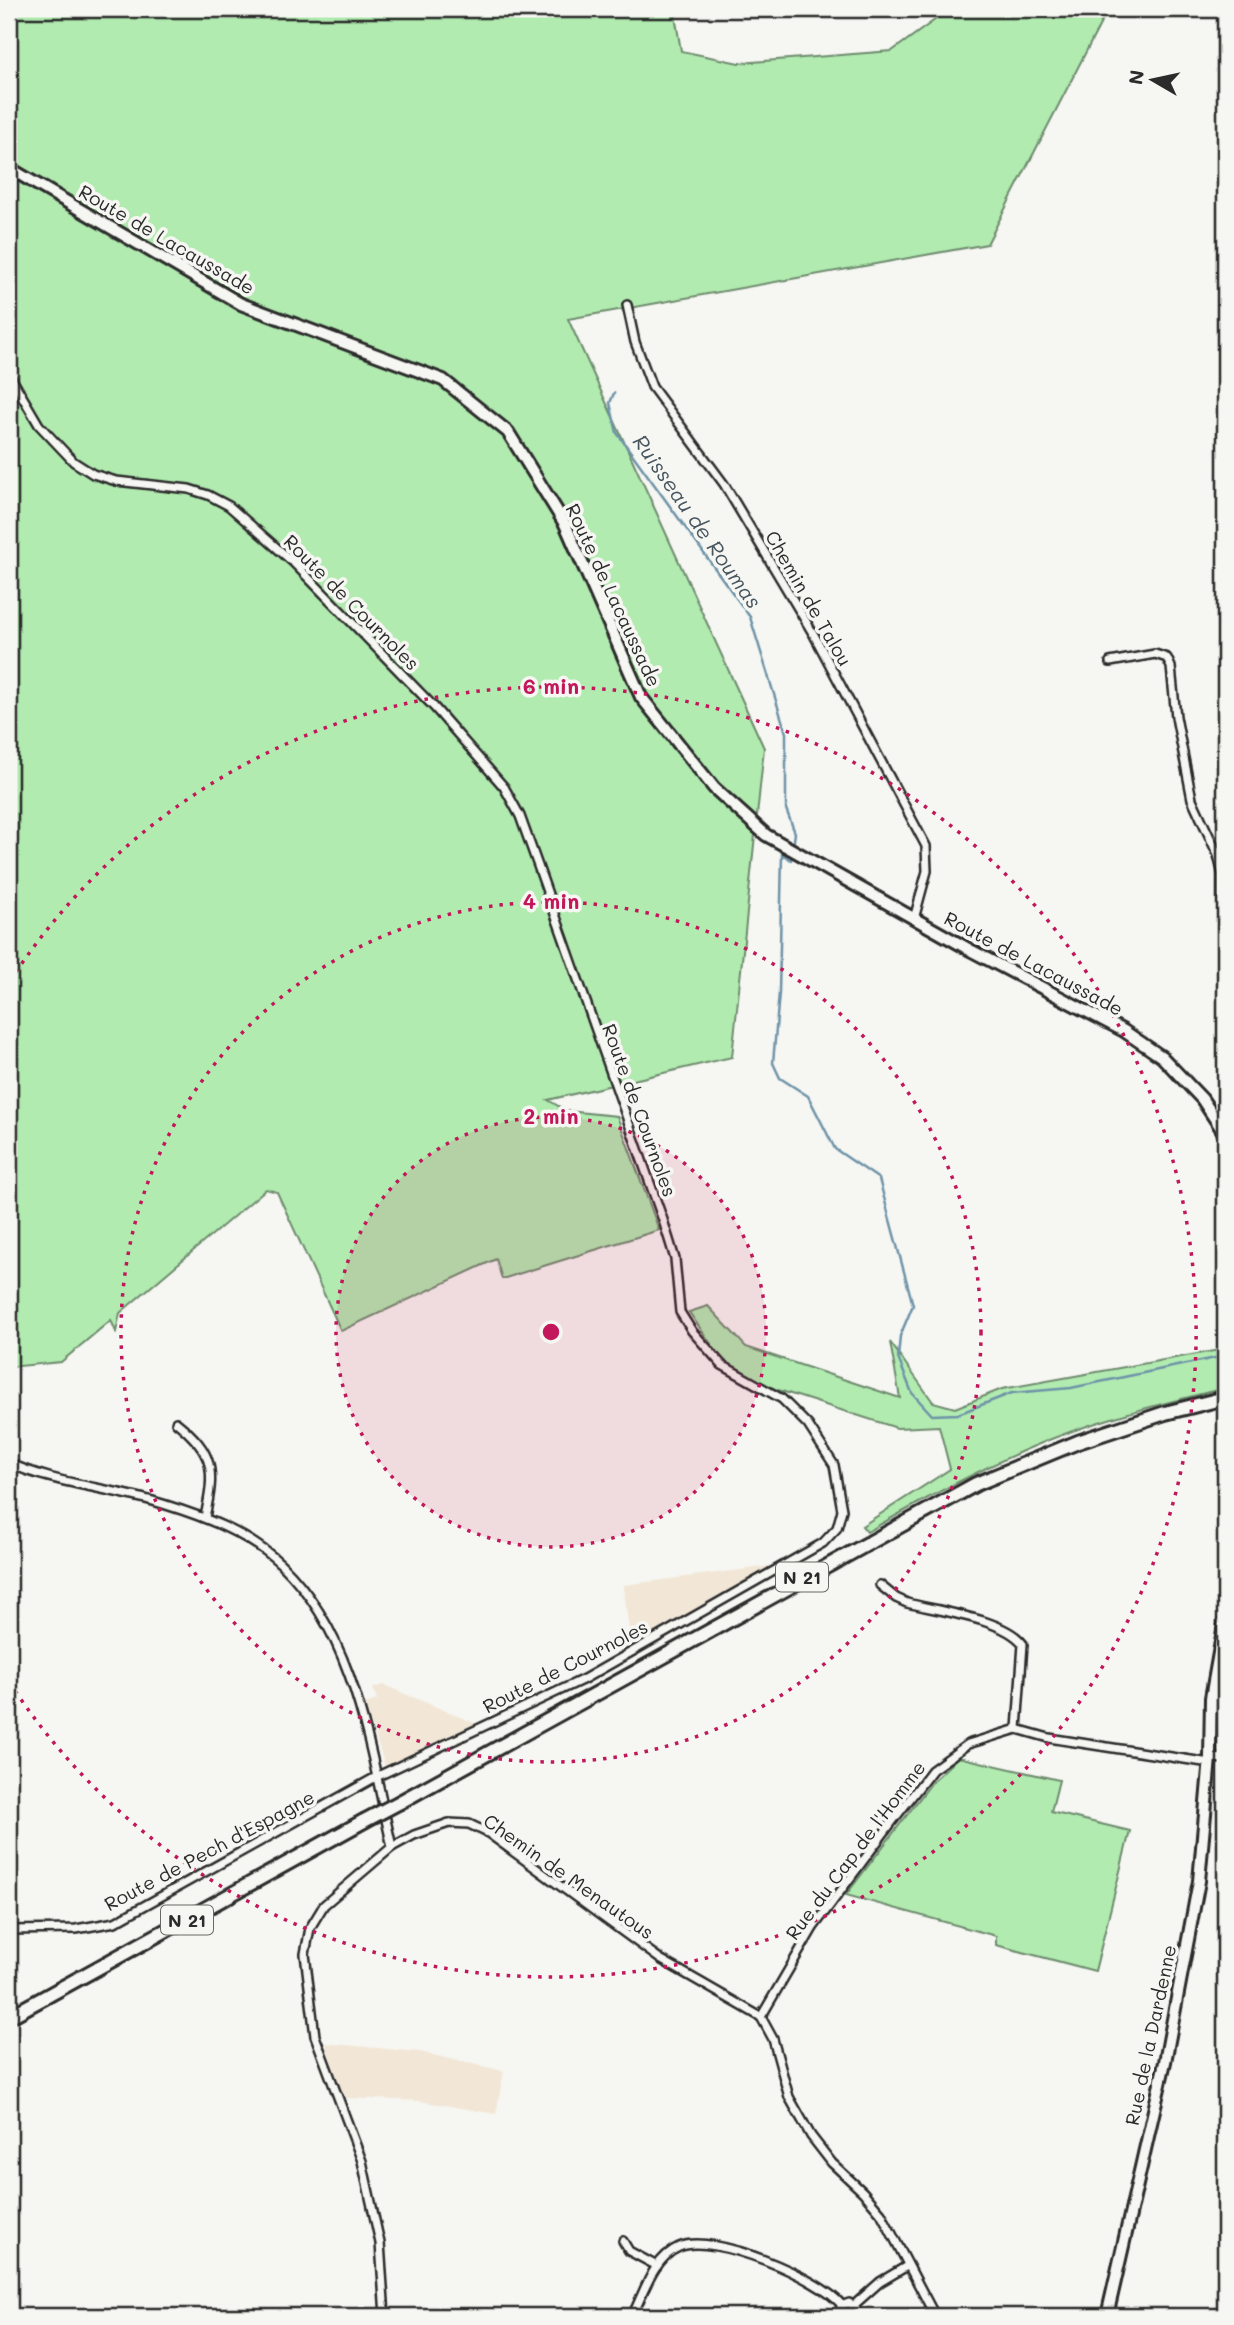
<svg xmlns="http://www.w3.org/2000/svg" width="1234" height="2325" viewBox="0 0 1234 2325" font-family="Mali,sans-serif">
<style>
.built{fill:#f2e7d7}
.green{fill:#b1ebb0;stroke:#6e8b6e;stroke-width:2}
.lines{fill:none;stroke-linecap:round;stroke-linejoin:round}
.stream{stroke:#6e93a8;stroke-width:2.5}
.street-casing{stroke:#2b2b2b;stroke-width:12}
.secondary-casing{stroke:#2b2b2b;stroke-width:16}
.primary-casing{stroke:#2b2b2b;stroke-width:18}
.street{stroke:#f6f6f2;stroke-width:7}
.secondary{stroke:#f6f6f2;stroke-width:10}
.primary{stroke:#f6f6f2;stroke-width:12}
.primary-bridge-casing{stroke:#2b2b2b;stroke-width:18;stroke-linecap:butt}
.primary-bridge{stroke:#f6f6f2;stroke-width:12}
.ring{fill:none;stroke:#c2185b;stroke-width:3.5;stroke-dasharray:3.5 7}
.labels{text-anchor:middle;dominant-baseline:central;stroke-width:7;stroke-linejoin:round;paint-order:stroke}
.shield{fill:#f6f6f2;stroke:#686867;stroke-width:2}
.shield-label{font-size:18px;font-weight:bold;fill:#2b2b2b}
.street-label{font-size:19px;fill:#2b2b2b;stroke:#f6f6f2}
.water-label{font-size:21px;font-style:italic;fill:#47565f;stroke:#f6f6f2}
.centre{fill:#c2185b;stroke:#f6f6f2;stroke-width:3.5}
.ring-label{font-size:21px;text-anchor:middle;font-weight:bold;fill:#c2185b;stroke:#f6f6f2;stroke-width:7;stroke-linejoin:round;paint-order:stroke}
</style>
<rect width="100%" height="100%" fill="#f6f6f2"/>
<filter id="ink" filterUnits="userSpaceOnUse"><feTurbulence type="fractalNoise" baseFrequency=".0143" numOctaves="2"/><feDisplacementMap in="SourceGraphic" scale="14" xChannelSelector="R" yChannelSelector="G"/><feConvolveMatrix kernelMatrix="1 2 1 2 8 2 1 2 1" color-interpolation-filters="sRGB"/></filter>
<g filter="url(#ink)">
<!-- built -->
<g class="built">
<polygon points="771,1566 631,1645 623,1585"/>
<polygon points="384,1685 477,1724 385,1766 365,1704 377,1700 373,1688"/>
<polygon points="325,2043 420,2052 504,2071 496,2114 420,2101 344,2098"/>
</g>
<!-- green -->
<g class="green">
<polygon points="9,9 674,9 681,51 739,63 892,51 950,9 1108,9 987,244 568,319 764,748 732,1057 548,1100 567,1111 617,1116 659,1230 502,1279 496,1259 341,1331 277,1192 266,1189 120,1313 116,1332 111,1320 61,1362 9,1367"/>
<path d="M708,1306l38,41 154,51 -10,-56 43,60 22,6 47,-19 223,-40v39c-64,16 -132,32 -193,59 -57,24 -112,55 -165,85l-5,-6 88,-57 -11,-43 -42,2 -128,-41 -47,-27 -33,-48z"/>
<polygon points="958,1757 1059,1780 1051,1812 1130,1831 1095,1971 996,1945 996,1936 846,1895 933,1781"/>
</g>
<g class="lines">
<!-- stream -->
<g class="stream">
<polyline points="614,393 610,403 617,433 750,617 786,733 786,809 795,833 793,847"/>
<polyline points="792,854 791,860 782,854 779,993 773,1063 780,1078 808,1096 835,1149 879,1179 913,1305 900,1336 898,1358 912,1393 932,1415 958,1414 1012,1393 1071,1388 1225,1356"/>
</g>
<!-- street casing -->
<g class="street-casing">
<g id="street">
<polyline points="627,305 635,342 652,387 724,484 814,635 926,846 927,871 914,919"/>
<polyline points="9,374 39,425 74,462 93,474 116,481 189,489 208,495 229,506 294,563 434,707 504,787 520,816 538,866 663,1220 675,1259 680,1312 692,1331 722,1365 782,1399 808,1425 834,1465 842,1510 837,1528 823,1543 584,1679 376,1777 115,1922 76,1929 9,1930"/>
<polyline points="1110,662 1155,654 1167,658 1171,667 1176,717 1192,799 1218,855 1223,875 1225,986"/>
<path d="M176,1422c39,31 39,49 29,95"/>
<path d="M9,1463c41,20 108,26 154,41 42,13 85,29 118,60 75,72 89,187 111,283"/>
<path d="M880,1585l16,13 11,5c32,8 97,16 116,41l-6,85"/>
<polyline points="1210,1758 1225,1759"/>
<polyline points="623,2241 629,2251 657,2266"/>
<polyline points="854,2305 880,2282 907,2266"/>
<polyline points="385,2316 380,2243 362,2161 315,2036 305,1954 310,1928 324,1905 392,1847 414,1835 449,1823 469,1824 488,1833 660,1959 761,2017"/>
<path d="M632,2316c12,-23 21,-58 47,-69 35,-15 140,31 163,58"/>
<polyline points="840,2316 841,2306 849,2303 856,2308 856,2316"/>
<polyline points="935,2316 881,2213 863,2192 832,2163 811,2136 789,2097 773,2039 761,2017 813,1928 892,1822 932,1770 968,1744 1017,1729 1049,1738 1210,1763"/>
</g>
</g>
<!-- secondary casing -->
<g class="secondary-casing">
<g id="secondary">
<polyline points="9,168 241,304 443,380 508,432 565,524 641,697 714,788 766,835 972,951 1124,1031 1162,1057 1202,1099 1225,1134"/>
<polyline points="1107,2316 1165,2062 1199,1881 1210,1758 1211,1698 1225,1619"/>
</g>
</g>
<!-- primary casing -->
<g class="primary-casing">
<g id="primary">
<polyline points="400,1802 976,1484 1078,1442 1165,1413 1225,1398"/>
<polyline points="9,2017 364,1821"/>
</g>
</g>
<!-- street -->
<use href="#street" class="street"/>
<!-- secondary -->
<use href="#secondary" class="secondary"/>
<!-- primary -->
<use href="#primary" class="primary"/>
<!-- primary-bridge casing -->
<g class="primary-bridge-casing">
<polyline id="primary-bridge" points="364,1821 400,1802"/>
</g>
<!-- primary-bridge -->
<use href="#primary-bridge" class="primary-bridge"/>
</g>
</g>
<!-- distance rings -->
<circle cx="551" cy="1332" r="215" fill="#c2185b" fill-opacity=".12"/>
<g class="ring">
<circle cx="551" cy="1332" r="215"/>
<circle cx="551" cy="1332" r="430"/>
<path d="M10 981A645 645 0 1 1 10 1683"/>
</g>
<g class="labels">
<!-- shield labels -->
<g class="shield">
<rect x="776" y="1562.5" width="52" height="29" rx="5"/>
<rect x="161" y="1905.5" width="52" height="29" rx="5"/>
</g>
<g class="shield-label">
<text x="802" y="1577">N 21</text>
<text x="187" y="1920">N 21</text>
</g>
<!-- street labels -->
<g class="street-label">
<text transform="translate(167 239) rotate(30)">Route de Lacaussade</text>
<text transform="translate(614 595) rotate(65)">Route de Lacaussade</text>
<text transform="translate(809 598) rotate(60)">Chemin de Talou</text>
<text transform="translate(352 602) rotate(45)">Route de Cournoles</text>
<text transform="translate(1034 963) rotate(28)">Route de Lacaussade</text>
<text transform="translate(640 1110) rotate(70)">Route de Cournoles</text>
<text transform="translate(565 1666) rotate(-27)">Route de Cournoles</text>
<text transform="translate(209 1850) rotate(-28)">Route de Pech d'Espagne</text>
<text transform="translate(855 1850) rotate(-53)">Rue du Cap de l'Homme</text>
<text transform="translate(569 1876) rotate(35)">Chemin de Menautous</text>
<text transform="translate(1150 2035) rotate(-78)">Rue de la Dardenne</text>
</g>
<!-- water labels -->
<g class="water-label">
<text transform="translate(698 521) rotate(55)">Ruisseau de Roumas</text>
</g>
</g>
<circle cx="551" cy="1332" r="10" class="centre"/>
<g class="ring-label">
<text x="551" y="694">6 min</text>
<text x="551" y="909">4 min</text>
<text x="551" y="1124">2 min</text>
</g>
<!-- margin -->
<rect width="1234" height="2325" fill="none" stroke="#f6f6f2" stroke-width="35"/>
<rect x="18" y="18" width="1199" height="2290" fill="none" stroke="#2b2b2b" stroke-width="2.5" filter="url(#ink)"/>
<!-- north arrow -->
<g transform="translate(1153 80) rotate(279)" stroke="#f6f6f2" stroke-width="5" paint-order="stroke">
<path d="M0-5L12 26L0 18L-12 26Z" fill="#2b2b2b"/>
<text y="-10" font-size="19" font-weight="bold" text-anchor="middle" fill="#2b2b2b">N</text>
</g>
</svg>
